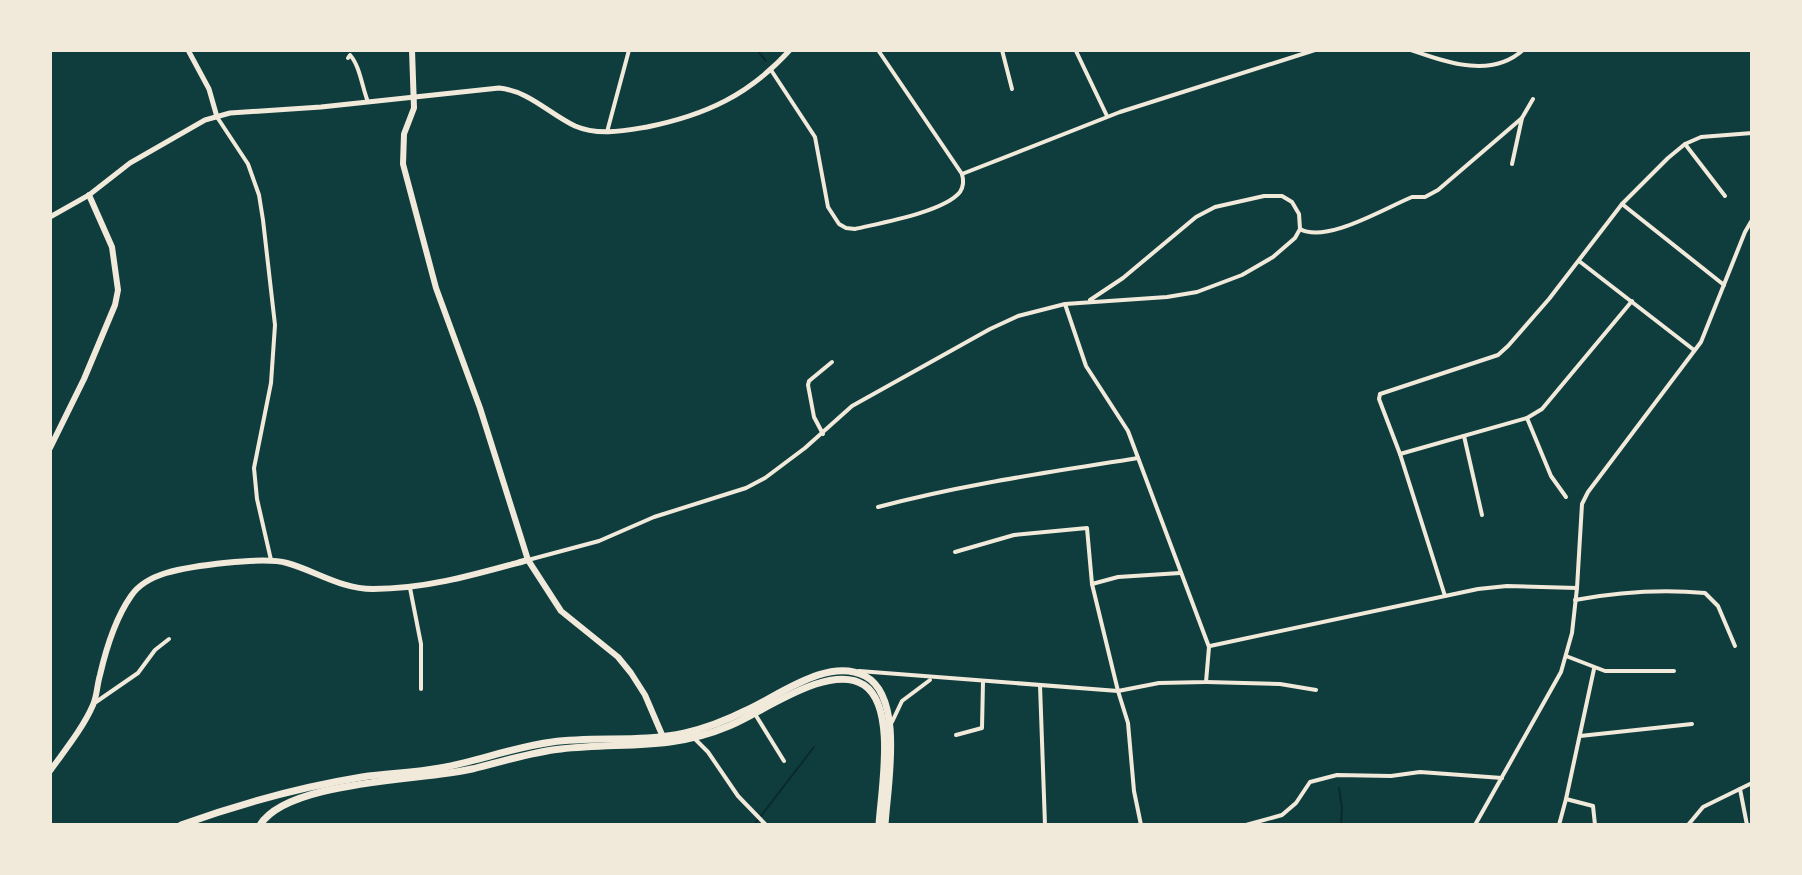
<svg xmlns="http://www.w3.org/2000/svg" width="1802" height="875" viewBox="0 0 1802 875" font-family="Lato,sans-serif">
<style>
.lines{fill:none;stroke-linecap:round;stroke-linejoin:round}
.stream{stroke:#0a2a2b;stroke-width:2}
.minor{stroke:#f1e9da;stroke-width:4}
.tertiary{stroke:#f1e9da;stroke-width:5}
.secondary{stroke:#f1e9da;stroke-width:6}
.trunk{stroke:#f1e9da;stroke-width:7}
</style>
<rect width="100%" height="100%" fill="#0f3d3e"/>
<g class="lines">
<!-- stream -->
<g class="stream">
<polyline points="757,50 766,61"/>
<polyline points="1339,788 1342,808 1341,825"/>
<polyline points="754,825 814,747"/>
</g>
<!-- minor -->
<g class="minor">
<polyline points="1002,50 1012,89"/>
<path d="M1411,50c35,12 80,29 112,0"/>
<polyline points="1076,51 1107,116"/>
<path d="M348,58l2,-3c10,11 12,32 18,47"/>
<path d="M771,70l44,67 13,70 11,17 7,4 9,1c25,-6 89,-17 105,-37 4,-6 4,-11 2,-18l-84,-124"/>
<polyline points="217,117 248,164 259,195 263,220 275,325 271,383 254,468 257,499 271,560"/>
<polyline points="607,132 629,50"/>
<polyline points="1685,144 1725,196"/>
<polyline points="1512,164 1522,118 1533,99"/>
<polyline points="962,174 1120,112 1315,50"/>
<polyline points="1622,204 1724,285"/>
<path d="M1300,229c26,15 85,-21 112,-32h13l13,-7 84,-72"/>
<polyline points="1579,261 1694,350"/>
<polyline points="1527,418 1551,476 1566,497"/>
<polyline points="823,434 814,417 808,385 809,381 832,362"/>
<polyline points="1464,436 1482,515"/>
<polyline points="1400,454 1527,418 1542,409 1632,301"/>
<path d="M878,507c86,-23 173,-35 260,-49"/>
<polyline points="955,552 1014,535 1087,528 1092,584 1118,691 1128,723 1134,791 1141,825"/>
<polyline points="528,560 599,541 654,517 746,488 765,478 805,448 852,406 990,329 1018,316 1065,304 1167,297 1197,292 1242,275 1273,257 1295,238 1300,229 1299,214 1292,202 1282,196 1264,196 1215,207 1196,217 1123,278 1090,300"/>
<polyline points="1092,584 1118,577 1180,573"/>
<polyline points="410,588 421,644 421,689"/>
<polyline points="1445,596 1400,454 1379,399 1380,394 1498,355 1508,346 1549,299 1622,204 1668,158 1685,144 1701,137 1752,133"/>
<path d="M1575,600c43,-8 86,-11 130,-7l13,13 17,40"/>
<polyline points="1210,646 1478,589 1507,586 1577,588"/>
<polyline points="1566,656 1605,671 1674,671"/>
<polyline points="1594,669 1566,799 1593,806 1595,825"/>
<polyline points="859,671 1118,691 1159,683 1206,682 1209,647 1128,431 1086,366 1065,304"/>
<polyline points="1206,682 1280,684 1316,690"/>
<polyline points="1040,685 1045,825"/>
<polyline points="96,702 138,673 155,650 169,639"/>
<polyline points="755,714 784,761"/>
<polyline points="892,722 902,701 930,680"/>
<polyline points="956,735 982,728 983,682"/>
<polyline points="1580,736 1692,724"/>
<polyline points="694,738 708,752 738,796 766,825"/>
<polyline points="1740,789 1747,825"/>
<polyline points="1246,825 1282,815 1296,803 1310,782 1337,775 1391,776 1420,772 1502,778"/>
<polyline points="1475,825 1561,672 1572,633 1577,588 1582,504 1588,492 1701,342 1745,232 1752,220"/>
<polyline points="1559,825 1566,799"/>
<polyline points="1688,825 1703,807 1752,783"/>
</g>
<!-- tertiary -->
<g class="tertiary">
<polyline points="188,50 209,89 217,117"/>
<path d="M50,217l39,-22 41,-32 75,-43 25,-7 91,-6 178,-19c30,3 49,25 76,38 23,10 48,5 72,1 59,-12 102,-32 143,-77"/>
</g>
<!-- secondary -->
<g class="secondary">
<polyline points="412,50 414,108 404,134 403,164 436,288 480,408 528,560 561,611 618,657 631,673 645,695 663,737"/>
<polyline points="50,448 84,379 115,305 118,290 112,247 89,195"/>
<path d="M50,771c15,-21 33,-43 43,-66 4,-9 4,-20 7,-30 6,-26 15,-56 31,-79 8,-12 22,-19 35,-23 24,-7 97,-17 121,-10 29,8 54,26 86,26 54,0 104,-15 155,-29"/>
</g>
<!-- trunk -->
<g class="trunk">
<path d="M181,825c58,-21 120,-38 181,-48 26,-4 52,-4 78,-9 38,-7 74,-21 112,-26 44,-6 89,1 133,-9 22,-5 42,-13 62,-23 33,-15 81,-53 118,-34 40,21 22,112 20,149"/>
<path d="M260,825c28,-45 161,-44 212,-56 30,-7 59,-17 89,-20 61,-7 109,2 168,-23 33,-13 100,-64 135,-41 33,22 17,106 15,140"/>
</g>
</g>
<!-- border -->
<rect width="1802" height="875" fill="none" stroke="#f1e9da" stroke-width="104"/>
</svg>
